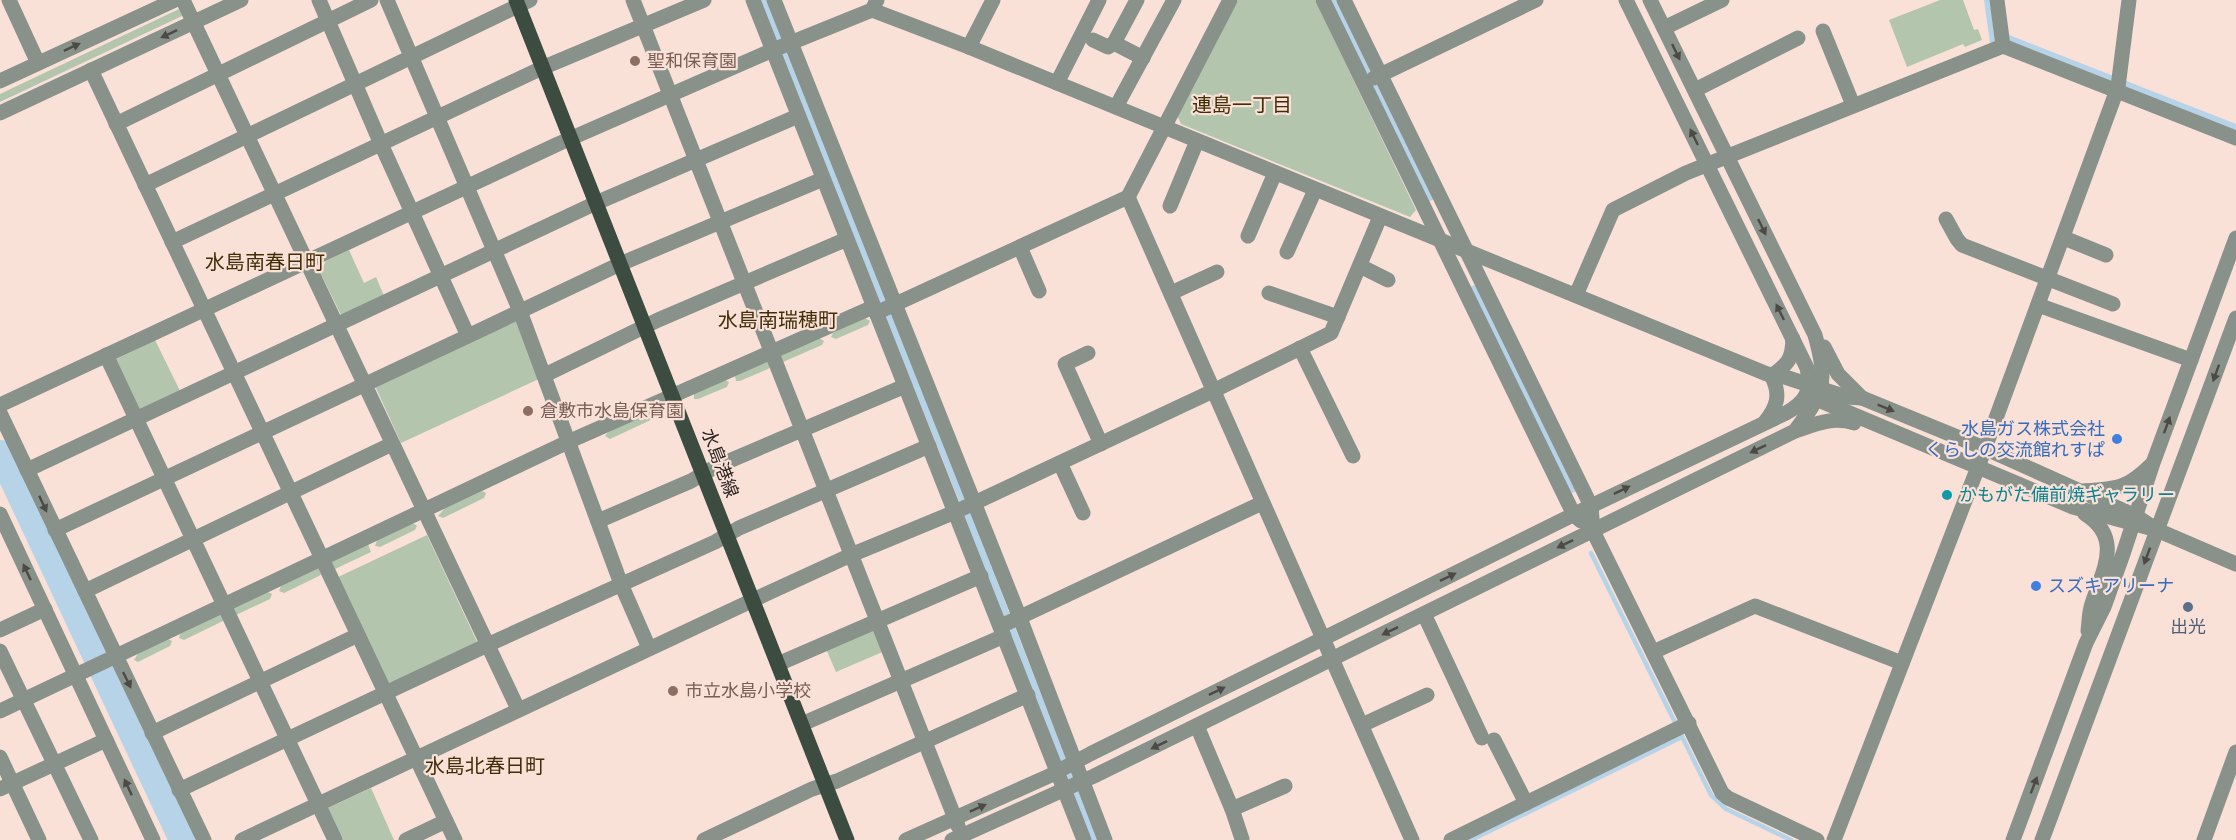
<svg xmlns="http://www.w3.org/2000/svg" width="2236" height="840" viewBox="0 0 2236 840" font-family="'Fira Sans Condensed','Noto Sans JP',sans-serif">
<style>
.green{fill:#b4c5ae}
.water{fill:#b7d3e7}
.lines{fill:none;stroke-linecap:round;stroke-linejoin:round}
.stream{stroke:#b7d3e7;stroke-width:4.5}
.river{stroke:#b7d3e7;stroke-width:26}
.minor{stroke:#89918b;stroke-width:15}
.major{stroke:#3d4c41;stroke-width:15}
.oneway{fill:#4d4a46}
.education-dot{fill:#8d6e63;stroke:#f9e1d8;stroke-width:2}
.shop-dot{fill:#3f7fe0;stroke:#f9e1d8;stroke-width:2}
.culture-dot{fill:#0f9aa8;stroke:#f9e1d8;stroke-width:2}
.service-dot{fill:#5c6f8a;stroke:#f9e1d8;stroke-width:2}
.labels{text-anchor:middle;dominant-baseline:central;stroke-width:4.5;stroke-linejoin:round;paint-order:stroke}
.education-label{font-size:18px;fill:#785e54;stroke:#f9e1d8;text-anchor:start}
.shop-label{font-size:18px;fill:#366cbe;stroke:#f9e1d8;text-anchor:end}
.street-label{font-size:18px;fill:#2d2421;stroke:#f9e1d8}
.culture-label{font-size:18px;fill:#0d838f;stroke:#f9e1d8;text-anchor:start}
.service-label{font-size:18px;fill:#4e5e75;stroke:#f9e1d8}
.neighbourhood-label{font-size:20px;fill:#412e06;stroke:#f9e1d8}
</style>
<rect width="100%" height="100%" fill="#f9e1d8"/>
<!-- green -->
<g class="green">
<polygon points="1238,0 1315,0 1416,210 1410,217 1181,124 1177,115"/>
<polygon points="1940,0 1963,0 1974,30 1978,29 1982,40 1965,47 1963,44 1907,67 1889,20"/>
<polygon points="179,9 181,11 182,16 0,102 0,94"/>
<polygon points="349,250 364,283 376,277 385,298 342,317 320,272 326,261"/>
<polygon points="865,318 870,321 868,325 836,339 831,337 833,333"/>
<polygon points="519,319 541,378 401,443 375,386"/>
<polygon points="819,338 824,341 822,345 783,362 779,356"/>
<polygon points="155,340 181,393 137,413 113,361"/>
<polygon points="766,362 768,362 770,367 768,369 740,381 736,381 735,376"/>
<polygon points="725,380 729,382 727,387 698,399 694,399 694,393"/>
<polygon points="654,411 656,413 655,418 610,439 605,436 608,432"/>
<polygon points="482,491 486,493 484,498 443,518 438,516 445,508"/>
<polygon points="413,523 417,526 415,530 380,547 375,546 377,540"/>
<polygon points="427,535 479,646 388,689 336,578"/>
<polygon points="368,544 371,552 335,569 331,562"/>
<polygon points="317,569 319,569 321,574 319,576 284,593 279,591 281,586"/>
<polygon points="268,592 272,594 270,599 236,615 233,608"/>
<polygon points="220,614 224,620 223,621 184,640 179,638 180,634"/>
<polygon points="877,626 887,650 836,672 826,649"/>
<polygon points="168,639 172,641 170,646 138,662 134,660 139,652"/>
<polygon points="371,788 394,840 340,840 326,809"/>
</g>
<!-- water -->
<g class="water">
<polygon points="759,0 768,0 967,498 970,512 1098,840 1090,840 961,514 959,501"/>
<polygon points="1329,0 1337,0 1434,199 1428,202"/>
<polygon points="1984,0 1990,0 1995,42 1990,43"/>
<polygon points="2009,35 2236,124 2236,131 2009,41"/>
<polygon points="1477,284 1577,491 1570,494 1470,287"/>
</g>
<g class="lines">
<!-- stream -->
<g class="stream">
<polyline points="0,473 173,840"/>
<polyline points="1591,553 1711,795 1726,809 1791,840"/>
<polyline points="1471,840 1682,737"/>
</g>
<!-- river -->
<polyline class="river" points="0,453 182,840"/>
<!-- minor -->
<g class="minor">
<polyline points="9,0 38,63"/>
<polyline points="183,0 518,709"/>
<polyline points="319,0 381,144 468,336 620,264 823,179"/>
<polyline points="387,0 520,311 621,584 649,648"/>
<polyline points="633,0 958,826"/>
<polyline points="753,0 1084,840"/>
<polyline points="774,0 1020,618 1105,840"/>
<polyline points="1323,0 1574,515 1581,521"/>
<polyline points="1344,0 1591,506 1593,531 1722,793 1728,798 1817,840"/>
<polyline points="1997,0 2003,46"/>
<polyline points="872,10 969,47 1767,374 1785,377 1846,397 1862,398 1984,448 2136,516 2157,530"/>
<polyline points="1664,28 1722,0"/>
<polyline points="1823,31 1853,105"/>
<polyline points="1093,40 1108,47 1114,43 1143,58"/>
<polyline points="1114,43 1137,0"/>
<polyline points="969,47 993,0"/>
<polyline points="91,70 455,840"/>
<polyline points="1374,78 1536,0"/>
<polyline points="0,81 175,0"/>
<polyline points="1057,83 1099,0"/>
<polyline points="1695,90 1798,38"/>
<polyline points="1116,107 1174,0"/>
<polyline points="0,113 241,0"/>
<polyline points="116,124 371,0"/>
<polyline points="145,185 530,0"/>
<polyline points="1128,197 1412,840"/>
<polyline points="1170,206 1197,141"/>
<polyline points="1946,219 1957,239 1962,245 2113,304"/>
<polyline points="1248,236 1275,173"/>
<polyline points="2064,238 2106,255"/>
<polyline points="172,242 542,68 704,0"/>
<polyline points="1020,247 1039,291"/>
<polyline points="1287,252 1315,190"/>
<polyline points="1360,266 1388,280"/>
<polyline points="1171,293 1217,272"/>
<polyline points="1269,293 1338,317"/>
<polyline points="1576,295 1613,210 1686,173 2003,46 2236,138"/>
<polyline points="2038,305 2191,360"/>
<polyline points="876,313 1128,197 1230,0"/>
<polyline points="1824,347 1838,374 1862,398"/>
<polyline points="1300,348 1353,456"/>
<polyline points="1088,353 1065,364 1101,444"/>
<polyline points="106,355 335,840"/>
<polyline points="545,375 658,320 847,239"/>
<path d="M1773,375c16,-12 19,-16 20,-36"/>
<polyline points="1809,396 2073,507 2157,530 2236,564"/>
<polyline points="0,405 558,144 773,50 872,10 877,0"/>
<polyline points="0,413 204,840"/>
<path d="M1765,422c12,-15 16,-27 7,-45"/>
<path d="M1795,431c21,-7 38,-15 59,-8"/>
<polyline points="1060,463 1083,513"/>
<polyline points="27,470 596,203 798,116"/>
<path d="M2083,491c34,-2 44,-2 69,-27"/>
<polyline points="0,514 153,840"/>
<path d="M2085,514c40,25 16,59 6,93 -2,8 -2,16 -3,24"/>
<polyline points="598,521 691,481 715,467 905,386"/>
<polyline points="55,530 468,336"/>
<polyline points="85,591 392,444"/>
<polyline points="1424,614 1482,738"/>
<polyline points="1001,626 1262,503"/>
<polyline points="0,630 45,609"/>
<polyline points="0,651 91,840"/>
<polyline points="1653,652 1755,606 1902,663"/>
<polyline points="778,664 981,576"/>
<polyline points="0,711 570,441 873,307"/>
<polyline points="802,724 1004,636"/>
<polyline points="1362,725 1427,695"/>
<polyline points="1197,726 1232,809 1242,839"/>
<polyline points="152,733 358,635"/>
<polyline points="1494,740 1526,803"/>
<polyline points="0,757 39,840"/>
<polyline points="0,789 106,740"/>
<polyline points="179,790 496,641 715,542 739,528 929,446"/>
<polyline points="1232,809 1285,786"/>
<polyline points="242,840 766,594 851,555 955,512 1213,391 1331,333 1380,217"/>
<polyline points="406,840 446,821"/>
<polyline points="704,840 812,789 837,781 1028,695"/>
<path d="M906,840l143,-64 41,-22 501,-248 195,-93c20,-11 26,-22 21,-45l-181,-368"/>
<path d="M952,840l142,-64 701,-345c29,-39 33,-49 20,-96l-165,-335"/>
<polyline points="1451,840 1689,723"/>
<polyline points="1834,840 1978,467 2118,87 2129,0"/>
<polyline points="2013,840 2086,643 2104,607 2123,554 2153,463 2236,238"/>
<polyline points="2042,840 2236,318"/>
<polyline points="2204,840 2236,752"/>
</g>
<!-- major -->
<polyline class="major" points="516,0 847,840"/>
</g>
<!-- one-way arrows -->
<defs><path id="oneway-solid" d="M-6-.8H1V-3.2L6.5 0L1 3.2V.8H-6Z" transform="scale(1.5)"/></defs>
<g class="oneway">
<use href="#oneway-solid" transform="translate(169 34) rotate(155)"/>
<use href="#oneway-solid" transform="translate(72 47) rotate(-25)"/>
<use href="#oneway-solid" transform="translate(1676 52) rotate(64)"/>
<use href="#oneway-solid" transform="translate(1694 137) rotate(-116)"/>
<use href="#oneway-solid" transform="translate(1762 227) rotate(64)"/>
<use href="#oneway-solid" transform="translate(1780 312) rotate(-116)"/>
<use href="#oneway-solid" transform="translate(2216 373) rotate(110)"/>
<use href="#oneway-solid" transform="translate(1886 408) rotate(22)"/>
<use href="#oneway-solid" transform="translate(2167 425) rotate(-70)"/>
<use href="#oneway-solid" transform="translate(1758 449) rotate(154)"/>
<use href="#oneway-solid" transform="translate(1622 490) rotate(-26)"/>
<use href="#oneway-solid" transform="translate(43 504) rotate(65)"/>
<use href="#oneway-solid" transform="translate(1565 544) rotate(154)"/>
<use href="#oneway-solid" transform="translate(2147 556) rotate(110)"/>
<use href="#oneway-solid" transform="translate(27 572) rotate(-115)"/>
<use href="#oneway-solid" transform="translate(1448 577) rotate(-26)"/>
<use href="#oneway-solid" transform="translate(1390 631) rotate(154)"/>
<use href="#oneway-solid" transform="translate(127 680) rotate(64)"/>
<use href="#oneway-solid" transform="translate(1217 691) rotate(-26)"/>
<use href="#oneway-solid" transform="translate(1159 745) rotate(154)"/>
<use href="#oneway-solid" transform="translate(2034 785) rotate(-69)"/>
<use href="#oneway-solid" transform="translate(128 787) rotate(-115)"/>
<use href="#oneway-solid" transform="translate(978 808) rotate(-24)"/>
</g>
<!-- markers -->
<g class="education-dot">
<circle cx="635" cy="61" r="6"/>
<circle cx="528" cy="411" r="6"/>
<circle cx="673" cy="691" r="6"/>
</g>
<g class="shop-dot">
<circle cx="2117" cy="439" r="6"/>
<circle cx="2036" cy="586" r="6"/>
</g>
<circle class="culture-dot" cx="1947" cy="495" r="6"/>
<circle class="service-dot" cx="2188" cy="607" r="6"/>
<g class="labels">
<!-- education labels -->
<g class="education-label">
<text x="647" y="61">聖和保育園</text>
<text x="540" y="411">倉敷市水島保育園</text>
<text x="685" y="691">市立水島小学校</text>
</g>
<!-- shop labels -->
<g class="shop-label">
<text x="2105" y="429">水島ガス株式会社<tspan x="2105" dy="21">くらしの交流館れすぱ</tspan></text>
<text x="2048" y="586" text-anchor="start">スズキアリーナ</text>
</g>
<!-- street labels -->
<g class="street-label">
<text transform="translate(720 463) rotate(69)">水島港線</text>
</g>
<!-- culture labels -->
<g class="culture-label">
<text x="1959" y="495">かもがた備前焼ギャラリー</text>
</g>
<!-- service labels -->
<g class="service-label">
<text x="2188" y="627">出光</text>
</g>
<!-- neighbourhood labels -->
<g class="neighbourhood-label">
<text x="1242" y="105">連島一丁目</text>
<text x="265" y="262">水島南春日町</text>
<text x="778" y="320">水島南瑞穂町</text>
<text x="485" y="766">水島北春日町</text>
</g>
</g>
</svg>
